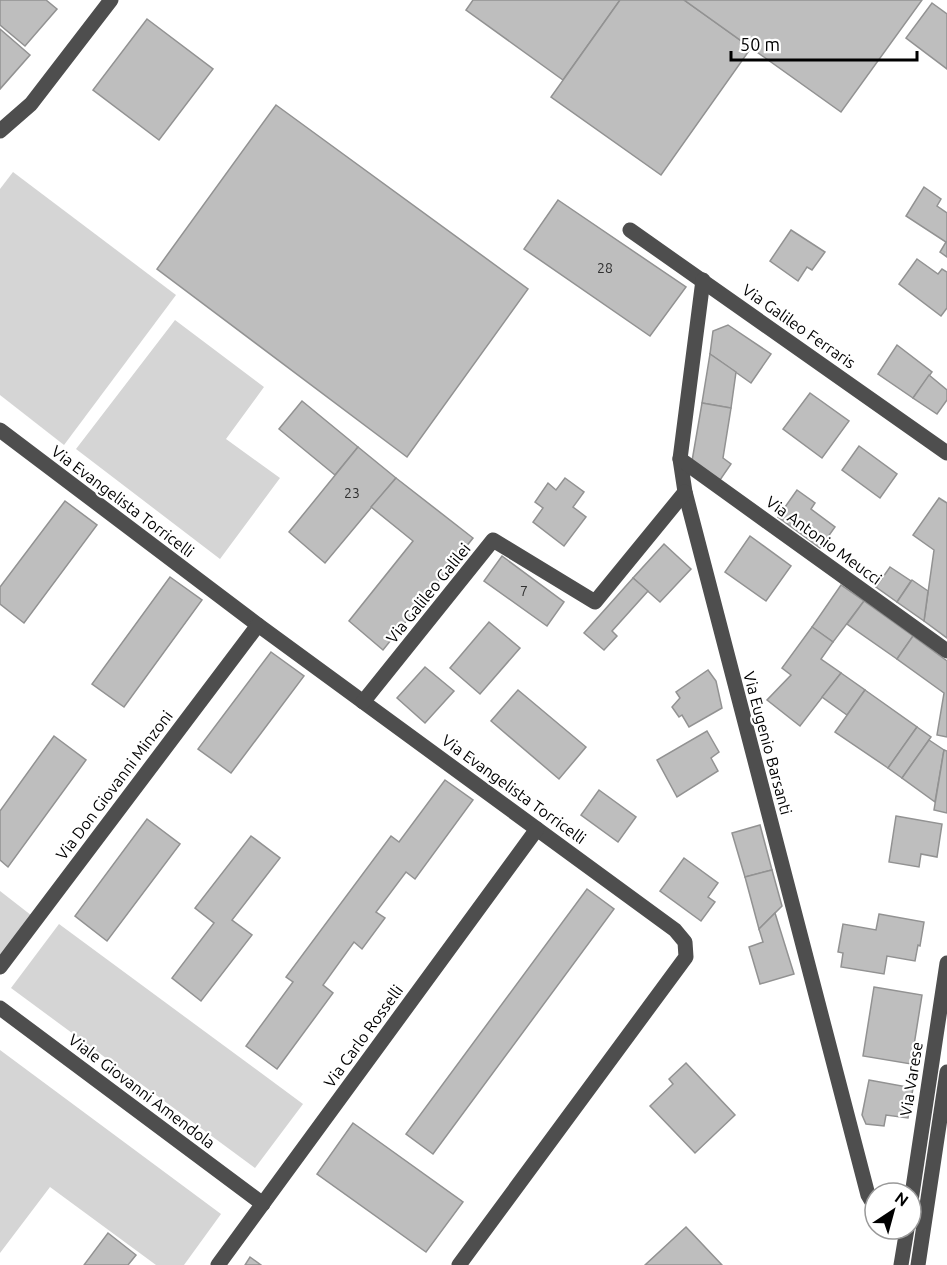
<svg xmlns="http://www.w3.org/2000/svg" width="947" height="1265" viewBox="0 0 947 1265" font-family="Ubuntu,sans-serif">
<style>
.park{fill:#d5d5d5}
.building{fill:#bebebe;stroke:#929292;stroke-width:1.5}
.lines{fill:none;stroke-linecap:round;stroke-linejoin:round}
.minor{stroke:#4e4e4e;stroke-width:15}
.labels{text-anchor:middle;dominant-baseline:central;stroke-width:4.5;stroke-linejoin:round;paint-order:stroke}
.number-label{font-size:14px;fill:#303030}
.street-label{font-size:16px;fill:#000;stroke:#fff}
</style>
<rect width="100%" height="100%" fill="#fff"/>
<!-- park -->
<g class="park">
<polygon points="13,172 176,295 64,445 0,395 0,189"/>
<polygon points="175,320 264,387 226,439 280,478 220,559 76,449"/>
<polygon points="0,891 36,919 0,961"/>
<polygon points="59,924 303,1104 255,1168 11,988"/>
<polygon points="0,1050 221,1214 184,1265 156,1265 50,1187 0,1253"/>
</g>
<!-- building -->
<g class="building">
<polygon points="0,0 46,0 57,9 25,46 0,25"/>
<polygon points="473,0 620,0 563,80 466,10"/>
<polygon points="620,0 684,0 751,48 661,175 551,97"/>
<polygon points="684,0 922,0 841,112"/>
<polygon points="932,3 947,14 947,69 906,38"/>
<polygon points="147,19 213,69 159,140 93,90"/>
<polygon points="0,29 30,55 0,89"/>
<polygon points="276,105 528,289 407,457 157,269"/>
<polygon points="924,187 941,199 937,206 947,213 947,257 940,252 946,242 906,216"/>
<polygon points="558,200 686,287 650,336 524,249"/>
<polygon points="791,230 825,252 812,270 807,267 798,281 770,261"/>
<polygon points="917,259 938,274 942,269 947,272 947,308 941,316 899,284"/>
<polygon points="728,325 771,354 751,383 710,354 713,331"/>
<polygon points="897,345 932,372 913,398 878,374"/>
<polygon points="710,354 736,372 731,408 702,403"/>
<polygon points="929,375 947,390 947,400 937,414 913,398"/>
<polygon points="810,393 849,421 822,458 783,429"/>
<polygon points="302,401 358,447 335,475 279,429"/>
<polygon points="702,403 731,408 723,458 731,464 720,480 692,461"/>
<polygon points="859,446 897,474 880,498 842,470"/>
<polygon points="358,447 396,478 325,563 289,532"/>
<polygon points="396,478 473,538 383,650 349,621 413,541 371,507"/>
<polygon points="565,478 584,492 573,507 586,517 564,546 533,522 543,508 535,502 548,483 556,490"/>
<polygon points="797,490 815,503 811,509 835,527 820,548 778,517"/>
<polygon points="939,498 947,503 947,638 924,621 934,550 913,535"/>
<polygon points="65,501 97,525 24,623 0,604 0,587"/>
<polygon points="750,536 791,566 766,601 725,572"/>
<polygon points="664,544 691,569 660,602 633,578"/>
<polygon points="502,556 564,602 547,626 484,581"/>
<polygon points="890,567 911,581 897,602 876,587"/>
<polygon points="170,577 202,600 124,707 92,684"/>
<polygon points="633,578 648,591 612,631 617,636 604,650 584,633"/>
<polygon points="912,580 928,591 924,621 897,602"/>
<polygon points="841,585 864,601 833,642 812,627"/>
<polygon points="864,601 913,636 897,659 847,624"/>
<polygon points="489,622 520,648 480,694 450,668"/>
<polygon points="812,627 833,642 821,659 841,673 800,726 767,700 791,675 782,668"/>
<polygon points="913,636 947,661 947,737 937,735 944,693 897,659"/>
<polygon points="271,652 304,676 231,773 198,749"/>
<polygon points="425,667 454,691 425,723 397,698"/>
<polygon points="708,670 716,681 722,708 689,727 682,715 679,717 672,707 680,698 676,692"/>
<polygon points="841,673 865,690 847,715 822,697"/>
<polygon points="518,690 586,747 559,779 491,721"/>
<polygon points="865,690 917,727 888,768 835,732"/>
<polygon points="917,727 931,737 902,778 888,768"/>
<polygon points="707,731 719,752 711,758 718,771 677,797 657,760"/>
<polygon points="54,736 86,760 8,867 0,860 0,811"/>
<polygon points="929,740 944,750 935,802 902,778"/>
<polygon points="944,750 947,751 947,813 934,810"/>
<polygon points="445,780 473,800 415,879 406,872 376,912 385,918 362,949 354,942 323,985 333,993 277,1069 246,1046 293,982 286,977 391,836 399,842"/>
<polygon points="599,790 636,817 618,842 581,815"/>
<polygon points="896,816 942,824 937,857 921,854 919,867 889,862"/>
<polygon points="147,819 180,844 107,941 75,916"/>
<polygon points="760,825 772,870 745,877 732,833"/>
<polygon points="251,836 280,858 232,920 252,935 201,1001 172,978 214,923 195,908"/>
<polygon points="684,858 718,883 708,897 715,902 701,921 660,891"/>
<polygon points="772,870 782,906 759,929 745,877"/>
<polygon points="587,889 614,909 433,1154 406,1134"/>
<polygon points="775,913 794,974 760,984 749,947 763,942 759,929"/>
<polygon points="879,914 924,922 920,946 918,945 915,961 887,956 884,974 841,967 843,953 838,952 843,924 876,930"/>
<polygon points="874,987 922,995 911,1064 863,1056"/>
<polygon points="686,1063 735,1115 695,1153 650,1106 673,1084 669,1079"/>
<polygon points="869,1080 913,1088 908,1118 886,1115 884,1126 866,1124 862,1115"/>
<polygon points="353,1123 463,1202 426,1252 317,1174"/>
<polygon points="686,1227 722,1265 645,1265"/>
<polygon points="108,1233 136,1255 128,1265 84,1265"/>
<polygon points="250,1257 261,1265 245,1265"/>
</g>
<g class="lines">
<!-- minor -->
<g class="minor">
<polyline points="0,131 31,104 111,0"/>
<polyline points="630,230 947,453"/>
<polyline points="703,280 680,459 685,492 868,1195 875,1207"/>
<polyline points="0,430 258,625 675,930 685,942 686,957 459,1265"/>
<polyline points="680,459 947,651"/>
<polyline points="363,702 493,540 595,602 685,492"/>
<polyline points="0,967 258,625"/>
<polyline points="0,1008 263,1204"/>
<polyline points="911,1201 947,963"/>
<polyline points="218,1265 537,829"/>
<polyline points="901,1265 907,1229"/>
<polyline points="918,1265 947,1072"/>
</g>
</g>
<g class="labels">
<!-- number labels -->
<g class="number-label">
<text x="605" y="268">28</text>
<text x="352" y="493">23</text>
<text x="524" y="591">7</text>
</g>
<!-- street labels -->
<g class="street-label">
<text transform="translate(799 326) rotate(35)">Via Galileo Ferraris</text>
<text transform="translate(123 501) rotate(37)">Via Evangelista Torricelli</text>
<text transform="translate(824 540) rotate(36)">Via Antonio Meucci</text>
<text transform="translate(428 593) rotate(-51)">Via Galileo Galilei</text>
<text transform="translate(768 743) rotate(75)">Via Eugenio Barsanti</text>
<text transform="translate(114 785) rotate(-53)">Via Don Giovanni Minzoni</text>
<text transform="translate(514 789) rotate(36)">Via Evangelista Torricelli</text>
<text transform="translate(363 1036) rotate(-54)">Via Carlo Rosselli</text>
<text transform="translate(911 1079) rotate(-81)">Via Varese</text>
<text transform="translate(142 1091) rotate(37)">Viale Giovanni Amendola</text>
</g>
</g>
<!-- north arrow -->
<g transform="translate(893 1211) rotate(36)"><circle r="28" fill="#ffffff" stroke="#999999" stroke-width="1.5"/>
<path d="M0-4.5L10 22L0 15L-10 22Z" fill="#000000"/>
<text y="-9" font-size="16" font-weight="bold" text-anchor="middle" fill="#000000">N</text>
</g>
<!-- scale -->
<path d="M731 51v9h186v-9" fill="none" stroke="#000000" stroke-width="3"/>
<text x="740" y="51" font-size="18" fill="#000000" stroke="#ffffff" stroke-width="4.5" paint-order="stroke">50 m</text>
</svg>
